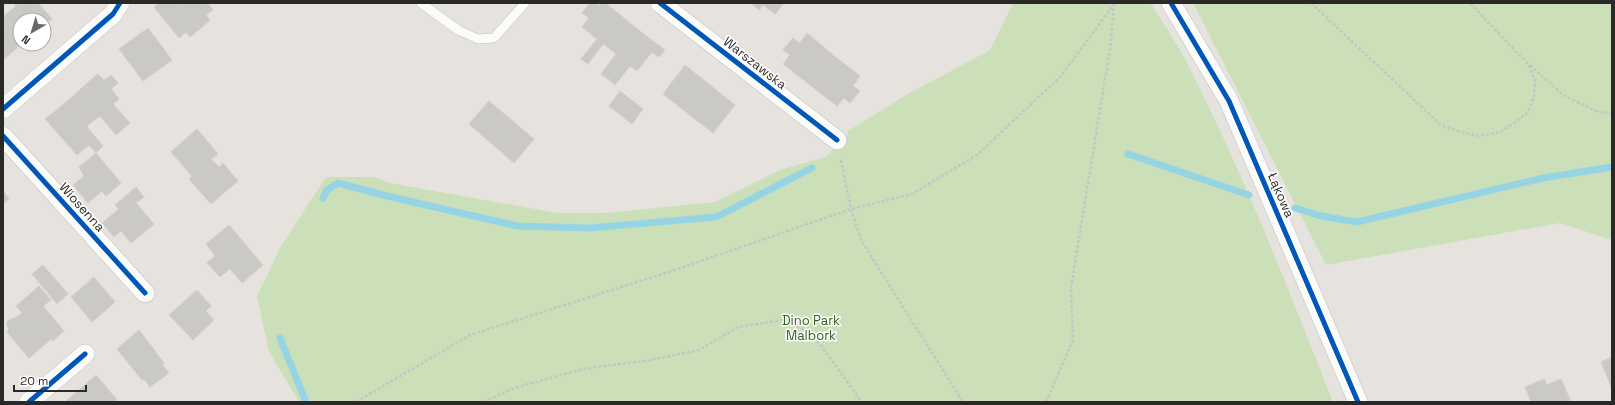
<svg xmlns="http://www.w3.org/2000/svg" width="1615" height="405" viewBox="0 0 1615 405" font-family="'Space Grotesk',sans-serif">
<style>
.green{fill:#cbe0b9}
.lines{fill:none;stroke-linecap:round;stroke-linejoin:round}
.stream{stroke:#96d4e4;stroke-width:7}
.building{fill:#cbc9c5;stroke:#d1cfca}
.lane-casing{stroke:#c0bfc0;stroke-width:10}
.street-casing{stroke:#c0bfc0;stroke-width:20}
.path{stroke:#c6c5c5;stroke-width:2.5;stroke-dasharray:3 2;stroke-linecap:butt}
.lane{stroke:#fbfbfa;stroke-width:9}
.street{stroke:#fbfbfa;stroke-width:19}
.cycleway-casing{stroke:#fff;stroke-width:8}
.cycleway{stroke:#0057b8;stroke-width:5}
.labels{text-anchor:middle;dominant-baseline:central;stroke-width:3;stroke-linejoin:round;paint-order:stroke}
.street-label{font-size:13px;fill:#292929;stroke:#fff}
.park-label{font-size:13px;fill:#2f601e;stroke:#fff}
</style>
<rect width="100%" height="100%" fill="#e6e3de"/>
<!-- green -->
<g class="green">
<path d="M1013,3h138c12,20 25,39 36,60 56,109 101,225 146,339h-1034l-30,-50 -12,-56 24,-50 45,-69h48l16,6 168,30h48l109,-11 65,-32 45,-13 22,-20 1,-6 58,-36 84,-45z"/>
<polygon points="1193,3 1612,3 1612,240 1560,223 1326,265"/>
</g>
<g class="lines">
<!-- stream -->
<g class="stream">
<polyline points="1128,154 1249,195"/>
<polyline points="323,198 327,190 338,183 387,196 517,226 590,228 716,217 812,168"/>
<polyline points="1295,208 1321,216 1357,222 1543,178 1612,167"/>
<polyline points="280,338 306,402"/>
</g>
</g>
<!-- building -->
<g class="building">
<polygon points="13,3 38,3 52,19 44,25 44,20 28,20"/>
<polygon points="159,3 179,3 200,29 190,37 186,32 179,38 154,7"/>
<polygon points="179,3 208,3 213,10 206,15 210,20 200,29"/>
<polygon points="590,3 596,3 599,6 601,3 605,3 618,13 597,39 582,27 589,18 582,13"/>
<polygon points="751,3 784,3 775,14 763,5 759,10"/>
<polygon points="16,6 28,20 20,20 20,35 4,16"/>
<polygon points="618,13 630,23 610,49 603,44 588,64 581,59"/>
<polygon points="4,16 20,35 20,44 22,44 11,53 3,43"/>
<polygon points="630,23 645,35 609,80 601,74 616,54 610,49"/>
<polygon points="148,28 172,60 143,81 119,49"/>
<polygon points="807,33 833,55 810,85 783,64 790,55 783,50 793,38 800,43"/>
<polygon points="645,35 665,50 659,57 652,52 637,71 630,66 615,85 609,80"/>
<polygon points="3,43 11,53 3,60"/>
<polygon points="833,55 860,76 853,86 860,91 850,103 844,98 837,106 810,85"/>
<polygon points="685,65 735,105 713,133 663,94"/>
<polygon points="98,74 104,80 111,75 118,83 111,89 119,99 113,104 130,123 123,129 85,85"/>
<polygon points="85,85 123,129 116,135 100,116 93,121 72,97"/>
<polygon points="620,91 643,109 632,124 609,106"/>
<polygon points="72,97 93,121 79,134 58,109"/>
<polygon points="489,101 534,139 514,163 469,124"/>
<polygon points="58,109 79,134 87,127 103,146 96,153 89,145 77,155 45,119"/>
<polygon points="197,129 218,154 211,159 219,167 223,163 238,181 211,204 189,179 192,176 171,152"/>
<polygon points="96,153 121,183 106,196 102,191 88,203 73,185 84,176 79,167"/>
<polygon points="136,187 144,197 136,203 154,224 131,243 121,231 114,237 102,223 119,209 115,205"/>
<polygon points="3,191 9,199 3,204"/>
<polygon points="229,225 263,265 242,283 230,269 220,277 207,263 215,256 206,244"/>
<polygon points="43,265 68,294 57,304 32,274"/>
<polygon points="94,277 115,302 92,322 71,297"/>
<polygon points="39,286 51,300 43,306 64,331 53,341 51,339 29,358 7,332 9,329 7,326 7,322 11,319 15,318 22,313 16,306"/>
<polygon points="197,290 211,306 206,311 214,320 193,340 169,315"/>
<polygon points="139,330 164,363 162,364 169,373 150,387 144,379 142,380 117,349"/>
<polygon points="1612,357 1612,389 1601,362"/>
<polygon points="96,375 117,400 115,402 67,402 66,401"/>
<polygon points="1544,379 1547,385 1561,379 1571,402 1531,402 1525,387"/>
</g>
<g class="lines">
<!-- lane casing -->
<g class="lane-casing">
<polyline id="lane" points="421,3 458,30 478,39 494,38 525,3"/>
</g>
<!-- street casing -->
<g class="street-casing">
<g id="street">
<polyline points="660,3 837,140"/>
<polyline points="1171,3 1229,101 1358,402"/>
<polyline points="3,109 113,14 120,3"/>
<polyline points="3,136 145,293"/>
<polyline points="29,402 85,354"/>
</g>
</g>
<!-- path -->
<g class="path">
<polyline points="1311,3 1441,125 1461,132 1479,136 1500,132 1516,122 1528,112 1534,97 1535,80 1529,65 1470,3"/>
<polyline points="1530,65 1563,95 1598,112 1612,113"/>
<polyline points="841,160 851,209 861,240 963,402"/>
<polyline points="356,402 470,335 675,270 851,209 912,194 977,155 1061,76 1115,3"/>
<polyline points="484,402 514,388 583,369 650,360 699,350 738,327 790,319 819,343 862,402"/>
<polyline points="1046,402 1073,340 1071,287 1110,49 1114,5"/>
</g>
<!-- lane -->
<use href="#lane" class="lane"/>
<!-- street -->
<use href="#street" class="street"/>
<!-- cycleway casing -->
<g class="cycleway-casing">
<g id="cycleway">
<polyline points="660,3 837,140"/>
<polyline points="1171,3 1229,101 1358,402"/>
<polyline points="3,109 113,14 120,3"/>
<polyline points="3,136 145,293"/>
<polyline points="29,402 85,354"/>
</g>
</g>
<!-- cycleway -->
<use href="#cycleway" class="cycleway"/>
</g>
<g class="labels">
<!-- street labels -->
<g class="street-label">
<text transform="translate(755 63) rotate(38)">Warszawska</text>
<text transform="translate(1281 195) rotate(67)">Łąkowa</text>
<text transform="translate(82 207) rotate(48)">Wiosenna</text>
</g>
<!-- park labels -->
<g class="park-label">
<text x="811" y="320">Dino Park<tspan x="811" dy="15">Malbork</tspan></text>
</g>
</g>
<!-- border -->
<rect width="1615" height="405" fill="none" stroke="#292929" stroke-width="8"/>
<!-- north arrow -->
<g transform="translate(32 32) rotate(218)"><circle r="19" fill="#ffffff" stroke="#a9a9a9"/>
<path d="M0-3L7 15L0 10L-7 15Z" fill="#6b6a68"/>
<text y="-6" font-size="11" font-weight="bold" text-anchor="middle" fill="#292929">N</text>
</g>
<!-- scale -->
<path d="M14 385v6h72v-6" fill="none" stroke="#292929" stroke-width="2"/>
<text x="20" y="385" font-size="12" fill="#292929" stroke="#ffffff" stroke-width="3" paint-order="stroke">20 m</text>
</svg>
